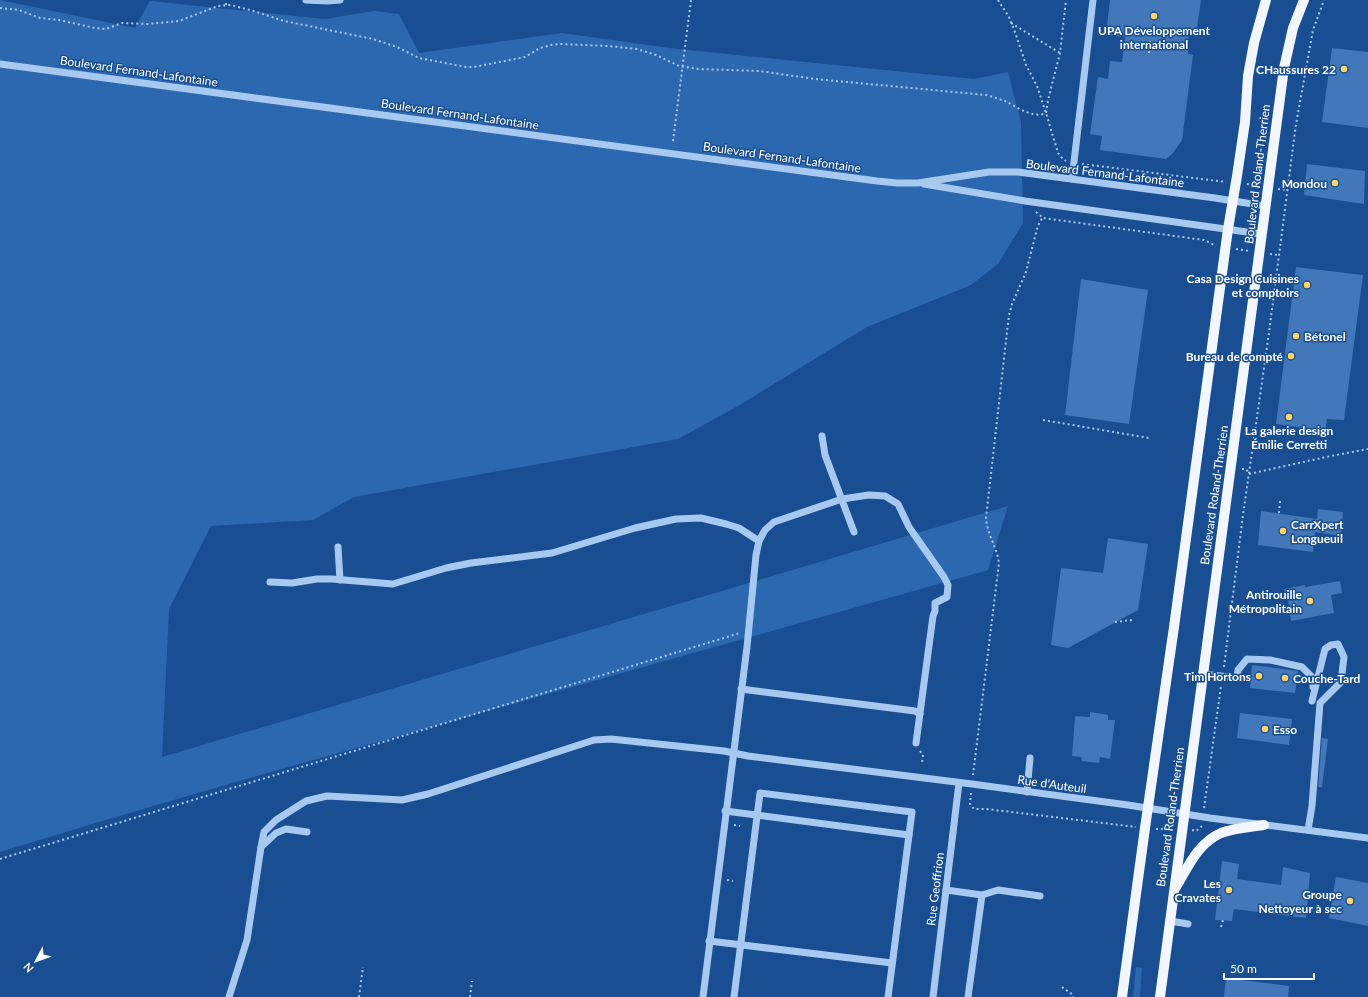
<svg xmlns="http://www.w3.org/2000/svg" width="1368" height="997" viewBox="0 0 1368 997" font-family="Lato,sans-serif">
<style>
.green{fill:#2c68b0}
.building{fill:#4277b9}
.lines{fill:none;stroke-linecap:round;stroke-linejoin:round}
.path{stroke:#a8c9ef;stroke-width:2;stroke-dasharray:2 3;stroke-linecap:butt}
.minor{stroke:#a8c9ef;stroke-width:7}
.major{stroke:#f1f6ff;stroke-width:10}
.poi-dot{fill:#ffd367;stroke:#194e92;stroke-width:1.5}
.labels{text-anchor:middle;dominant-baseline:central;stroke-width:3;stroke-linejoin:round;paint-order:stroke}
.poi-label{font-size:12px;font-weight:bold;fill:#fff;stroke:#194e92;text-anchor:end}
.street-label{font-size:12px;fill:#fff;stroke:#194e92}
</style>
<rect width="100%" height="100%" fill="#194e92"/>
<!-- green -->
<g class="green">
<polygon points="0,0 135,28 150,1 325,19 374,11 399,14 419,53 562,33 669,48 974,79 1008,72 1021,122 1023,223 998,264 971,285 867,327 738,406 678,439 354,497 313,520 211,526 169,609 162,757 1008,506 988,570 239,781 102,821 0,852"/>
<polygon points="1136,967 1142,968 1140,997 1133,997"/>
</g>
<!-- building -->
<g class="building">
<polygon points="1110,0 1201,0 1196,34 1189,33 1188,54 1193,55 1182,140 1173,153 1166,159 1100,150 1102,136 1090,134 1098,77 1108,79 1110,61 1122,62 1125,37 1106,35"/>
<polygon points="1332,48 1368,52 1368,128 1322,122"/>
<polygon points="1307,164 1365,171 1364,204 1304,195"/>
<polygon points="1296,267 1363,275 1344,420 1327,419 1325,431 1276,424"/>
<polygon points="1081,279 1148,290 1129,424 1065,415"/>
<polygon points="1318,509 1343,512 1341,536 1315,532 1313,552 1258,545 1261,511 1317,519"/>
<polygon points="1108,538 1148,544 1138,610 1068,648 1051,645 1061,568 1103,573"/>
<polygon points="1340,581 1342,593 1331,595 1334,613 1291,621 1288,600 1286,600 1284,589 1305,585 1305,587"/>
<polygon points="1252,665 1298,671 1295,693 1250,688"/>
<polygon points="1090,712 1108,715 1108,720 1115,720 1110,759 1100,757 1099,763 1082,761 1081,757 1072,756 1075,716 1090,717"/>
<polygon points="1240,713 1292,719 1289,745 1237,738"/>
<polygon points="1322,738 1328,739 1322,787 1318,787"/>
<polygon points="1222,861 1239,864 1237,879 1281,885 1283,867 1310,873 1306,918 1234,909 1232,921 1215,920"/>
<polygon points="1336,877 1368,883 1368,926 1329,918"/>
<polygon points="1226,978 1289,986 1288,997 1224,997"/>
</g>
<g class="lines">
<!-- path -->
<g class="path">
<polyline points="998,0 1009,17 1015,32 1026,65 1037,86 1046,113 1058,153 1061,157 1066,161"/>
<polyline points="226,5 226,0"/>
<path d="M0,8l19,2 21,8 19,2 36,8 11,1 16,-6 25,1 32,-3 39,-15 13,-1 26,7 27,9 89,18 24,8 22,11 47,9h8l51,-10 15,-9 11,-3 9,-1 47,2 30,3 19,6 23,11 19,3 61,2 56,8 171,16c7,2 13,4 19,6 12,6 28,18 41,12l2,-13 12,-47 6,-53"/>
<polyline points="1011,23 1060,53"/>
<polyline points="1149,53 1150,40"/>
<polyline points="673,141 691,0"/>
<polyline points="1082,164 1226,182"/>
<polyline points="1247,184 1258,186"/>
<polyline points="1278,189 1287,190"/>
<polyline points="1036,212 1043,218 1204,240 1216,246"/>
<polyline points="1236,249 1250,251"/>
<polyline points="1270,254 1278,255"/>
<polyline points="1043,420 1149,438"/>
<polyline points="1242,469 1246,469 1249,474 1326,457 1368,449"/>
<polyline points="1279,513 1280,501"/>
<polyline points="1115,622 1132,620"/>
<polyline points="1224,667 1243,515 1268,340 1296,124 1313,30 1324,0"/>
<polyline points="920,751 923,755 922,763"/>
<path d="M973,775l26,-212c-2,-16 -12,-29 -13,-45l21,-186 2,-17 3,-11 14,-32 11,-43 3,-8 3,-3"/>
<polyline points="971,793 970,804 974,809 987,809 1136,827"/>
<polyline points="1204,808 1221,686"/>
<polyline points="734,825 740,826"/>
<polyline points="1156,829 1172,829"/>
<polyline points="1192,830 1196,831 1202,826"/>
<polyline points="0,859 740,633"/>
<polyline points="727,880 733,881"/>
<polyline points="1221,927 1223,920"/>
<polyline points="1062,987 1073,995 1073,997"/>
<polyline points="359,997 363,967"/>
<polyline points="470,997 472,981"/>
</g>
<!-- minor -->
<g class="minor">
<polyline points="306,0 327,1 340,0"/>
<polyline points="0,64 877,181 897,183 918,183 989,172 1018,172 1215,198 1265,206"/>
<polyline points="1072,179 1093,0"/>
<polyline points="924,184 1025,201 1261,234"/>
<polyline points="822,436 825,455 854,532"/>
<polyline points="338,547 340,580"/>
<polyline points="270,582 292,583 317,579 332,579 393,584 446,568 471,563 552,553 635,528 676,519 701,518 726,524 739,528 759,541"/>
<polyline points="1203,674 1237,678 1238,670 1247,659 1270,660 1302,667 1314,679 1313,687"/>
<polyline points="741,689 915,711 920,714"/>
<polyline points="1027,792 1030,758"/>
<polyline points="725,811 909,835"/>
<polyline points="1308,830 1312,806 1320,703 1341,682 1344,657 1338,644 1331,645 1325,649 1312,701"/>
<polyline points="261,847 264,832 276,820 306,801 327,796 402,800 428,794 594,740 611,739 724,751 748,756 972,784 1128,805 1210,818 1368,838"/>
<polyline points="946,890 982,895 968,997"/>
<polyline points="982,895 998,890 1040,896"/>
<polyline points="1170,921 1188,924"/>
<polyline points="709,941 892,963"/>
<polyline points="229,997 247,940 261,847 276,833 286,829 307,832"/>
<polyline points="703,997 747,647 756,555 759,541 765,530 774,522 842,499 869,495 885,496 898,504 909,527 944,577 948,585 947,597 935,603 935,611 933,616 916,743"/>
<polyline points="734,997 760,793 912,812 888,997"/>
<polyline points="933,997 959,783"/>
</g>
<!-- major -->
<g class="major">
<path d="M1176,887c12,-20 22,-44 45,-54 13,-5 29,-6 43,-8"/>
<polyline points="1122,997 1145,828 1174,627 1228,229 1237,176 1245,122 1248,76 1254,43 1266,0"/>
<polyline points="1160,997 1284,68 1293,28 1304,0"/>
</g>
</g>
<!-- markers -->
<g class="poi-dot">
<circle cx="1154" cy="16" r="4"/>
<circle cx="1344" cy="69" r="4"/>
<circle cx="1335" cy="183" r="4"/>
<circle cx="1307" cy="285" r="4"/>
<circle cx="1296" cy="336" r="4"/>
<circle cx="1291" cy="356" r="4"/>
<circle cx="1289" cy="417" r="4"/>
<circle cx="1283" cy="531" r="4"/>
<circle cx="1310" cy="601" r="4"/>
<circle cx="1259" cy="676" r="4"/>
<circle cx="1285" cy="678" r="4"/>
<circle cx="1265" cy="729" r="4"/>
<circle cx="1229" cy="890" r="4"/>
<circle cx="1350" cy="901" r="4"/>
</g>
<g class="labels">
<!-- poi labels -->
<g class="poi-label">
<text x="1154" y="30" text-anchor="middle">UPA Développement<tspan x="1154" dy="14">international</tspan></text>
<text x="1336" y="69">CHaussures 22</text>
<text x="1327" y="183">Mondou</text>
<text x="1299" y="278">Casa Design Cuisines<tspan x="1299" dy="14">et comptoirs</tspan></text>
<text x="1304" y="336" text-anchor="start">Bétonel</text>
<text x="1283" y="356">Bureau de compté</text>
<text x="1289" y="430" text-anchor="middle">La galerie design<tspan x="1289" dy="14">Émilie Cerretti</tspan></text>
<text x="1291" y="524" text-anchor="start">CarrXpert<tspan x="1291" dy="14">Longueuil</tspan></text>
<text x="1302" y="594">Antirouille<tspan x="1302" dy="14">Métropolitain</tspan></text>
<text x="1251" y="676">Tim Hortons</text>
<text x="1293" y="678" text-anchor="start">Couche-Tard</text>
<text x="1273" y="729" text-anchor="start">Esso</text>
<text x="1221" y="883">Les<tspan x="1221" dy="14">Cravates</tspan></text>
<text x="1342" y="894">Groupe<tspan x="1342" dy="14">Nettoyeur à sec</tspan></text>
</g>
<!-- street labels -->
<g class="street-label">
<text transform="translate(139 71) rotate(8)">Boulevard Fernand-Lafontaine</text>
<text transform="translate(460 114) rotate(8)">Boulevard Fernand-Lafontaine</text>
<text transform="translate(782 157) rotate(8)">Boulevard Fernand-Lafontaine</text>
<text transform="translate(1105 173) rotate(7)">Boulevard Fernand-Lafontaine</text>
<text transform="translate(1257 174) rotate(-83)">Boulevard Roland-Therrien</text>
<text transform="translate(1214 495) rotate(-82)">Boulevard Roland-Therrien</text>
<text transform="translate(1052 784) rotate(8)">Rue d'Auteuil</text>
<text transform="translate(1170 817) rotate(-82)">Boulevard Roland-Therrien</text>
<text transform="translate(935 889) rotate(-83)">Rue Geoffrion</text>
</g>
</g>
<!-- north arrow -->
<g transform="translate(36 961) rotate(229)" stroke="#194e92" stroke-width="3" paint-order="stroke">
<path d="M0-3L7 15L0 10L-7 15Z" fill="#ffffff"/>
<text y="-6" font-size="11" font-weight="bold" text-anchor="middle" fill="#ffffff">N</text>
</g>
<!-- scale -->
<path d="M1224 973v6h90v-6" fill="none" stroke="#ffffff" stroke-width="2"/>
<text x="1230" y="973" font-size="12" fill="#ffffff" stroke="#194e92" stroke-width="3" paint-order="stroke">50 m</text>
</svg>
